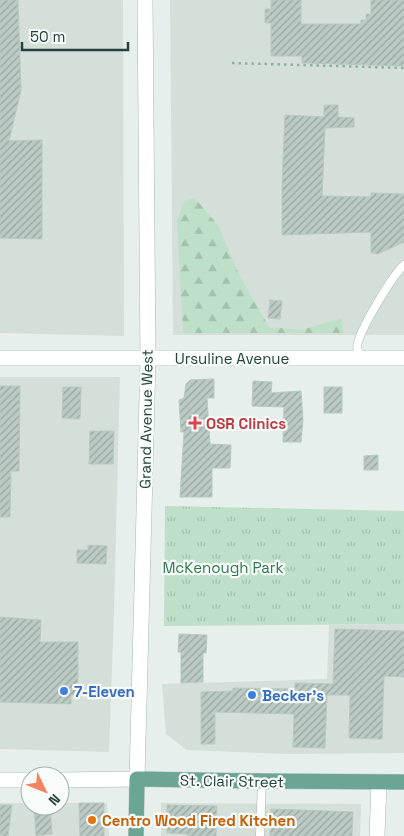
<svg xmlns="http://www.w3.org/2000/svg" width="404" height="836" viewBox="0 0 404 836" font-family="'Space Grotesk',sans-serif">
<style>
.built{fill:#d4dfda}
.forest{fill:url(#forest-firs)}
.park{fill:url(#park-tufts)}
.building{fill:url(#building-hatch);stroke:#b8c9c2}
.lines{fill:none;stroke-linecap:round;stroke-linejoin:round}
.lane-casing{stroke:#a8b8b2;stroke-width:9}
.street-casing{stroke:#a8b8b2;stroke-width:16}
.secondary-casing{stroke:#a4bbb3;stroke-width:16}
.primary-casing{stroke:#c2cac8;stroke-width:16}
.path{stroke:#86b3a5;stroke-width:2.5;stroke-dasharray:2.5 4;stroke-linecap:butt}
.lane{stroke:#fff;stroke-width:8}
.street{stroke:#fff;stroke-width:15}
.secondary{stroke:#fff;stroke-width:15}
.primary{stroke:#6aa596;stroke-width:15}
.health-dot{fill:#e0444e;stroke:#f7fbf9;stroke-width:2}
.shop-dot{fill:#3f7fe0;stroke:#f7fbf9;stroke-width:2}
.food-dot{fill:#e8710a;stroke:#f7fbf9;stroke-width:2}
.labels{text-anchor:middle;dominant-baseline:central;stroke-width:4.5;stroke-linejoin:round;paint-order:stroke}
.street-label{font-size:15px;fill:#24423a;stroke:#f7fbf9}
.health-label{font-size:15px;font-weight:bold;fill:#be3a42;stroke:#f7fbf9;text-anchor:start}
.park-label{font-size:15px;fill:#2d7a4b;stroke:#f7fbf9}
.shop-label{font-size:15px;font-weight:bold;fill:#366cbe;stroke:#f7fbf9;text-anchor:start}
.food-label{font-size:15px;font-weight:bold;fill:#c56008;stroke:#f7fbf9;text-anchor:start}
</style>
<defs>
<pattern id="forest-firs" width="22" height="20" patternUnits="userSpaceOnUse" patternTransform="scale(1.25)"><rect width="22" height="20" fill="#bfe0c8"/><path d="M5 1l3.5 6h-7zM16 11l3.5 6h-7z" fill="#a4c1ad"/></pattern>
<pattern id="park-tufts" width="24" height="20" patternUnits="userSpaceOnUse" patternTransform="scale(1.25)"><rect width="24" height="20" fill="#bfe0c8"/><path d="M3 7l-1-3M5 7V3M7 7l1-3M15 17l-1-3M17 17v-4M19 17l1-3" fill="none" stroke="#a4c1ad"/></pattern>
<pattern id="building-hatch" width="6" height="6" patternUnits="userSpaceOnUse" patternTransform="scale(1.25)"><rect width="6" height="6" fill="#bbcac4"/><path d="M-1 1l2-2M0 6l6-6M5 7l2-2" fill="none" stroke="#98a6a0"/></pattern>
</defs>
<rect width="100%" height="100%" fill="#e6efeb"/>
<!-- built -->
<g class="built">
<polygon points="0,0 123,0 124,336 0,333"/>
<polygon points="170,0 404,0 404,335 173,335"/>
<polygon points="0,377 120,377 114,612 109,752 0,749"/>
<polygon points="404,624 404,753 289,754 187,750 166,734 162,684 327,679 329,625"/>
<polygon points="0,803 30,803 30,806 60,806 60,803 107,803 109,836 0,836"/>
<polygon points="161,803 361,804 360,836 161,836"/>
</g>
<!-- forest -->
<polygon class="forest" points="195,198 218,225 240,276 269,327 301,330 342,318 343,333 183,333 177,221 184,201"/>
<!-- park -->
<polygon class="park" points="165,506 404,511 404,624 164,626"/>
<!-- building -->
<g class="building">
<polygon points="0,0 18,0 21,90 9,141 42,140 42,239 0,238"/>
<polygon points="271,0 301,0 301,24 361,24 361,20 366,20 366,14 371,14 371,0 404,0 404,66 302,63 302,56 271,56 271,23 265,23 265,9 271,9"/>
<polygon points="324,105 338,105 338,117 354,118 354,127 325,128 322,196 371,197 371,193 404,194 404,242 378,254 371,253 371,232 282,235 282,185 285,115 324,117"/>
<polygon points="270,300 282,301 280,319 268,318"/>
<polygon points="214,379 214,398 207,398 210,444 231,445 230,468 212,468 212,497 180,497 184,432 181,432 179,400 184,398 186,384 190,380"/>
<polygon points="253,381 272,382 271,393 301,391 303,420 301,442 283,442 284,407 252,406"/>
<polygon points="0,386 20,386 19,471 11,471 10,517 0,517"/>
<polygon points="63,387 81,387 80,419 62,418"/>
<rect x="324" y="387" width="18" height="26"/>
<polygon points="90,431 114,431 113,464 89,464"/>
<polygon points="378,455 378,470 364,470 364,456"/>
<polygon points="88,545 107,546 106,564 77,563 77,550 88,550"/>
<polygon points="0,617 41,620 40,642 78,642 78,695 71,695 71,704 0,702"/>
<polygon points="335,629 404,631 404,677 384,676 382,739 349,738 350,695 327,695 325,748 293,747 294,714 215,712 215,744 201,744 201,692 233,691 233,688 295,689 295,683 333,684"/>
<polygon points="179,634 207,635 206,653 203,653 203,682 181,683 181,652 178,652"/>
<polygon points="79,803 104,803 104,836 80,836"/>
<polygon points="0,805 12,805 8,836 0,836"/>
<polygon points="167,805 217,806 216,836 188,836 188,834 167,833"/>
<polygon points="34,806 50,806 52,834 36,836"/>
<polygon points="271,809 353,812 352,836 270,836"/>
</g>
<g class="lines">
<!-- lane casing -->
<g class="lane-casing">
<g id="lane">
<path d="M359,357c-1,-5 -3,-11 -1,-15 5,-17 34,-66 46,-77"/>
<polyline points="260,836 262,781"/>
</g>
</g>
<!-- street casing -->
<g class="street-casing">
<g id="street">
<polyline points="0,358 404,358"/>
<polyline points="377,836 379,782"/>
</g>
</g>
<!-- secondary casing -->
<g class="secondary-casing">
<g id="secondary">
<polyline points="0,780 30,780"/>
<polyline points="60,780 137,779 148,359 145,0"/>
</g>
</g>
<!-- primary casing -->
<g class="primary-casing">
<polyline id="primary" points="136,836 137,779 262,781 404,782"/>
</g>
<!-- path -->
<polyline class="path" points="232,63 404,68"/>
<!-- lane -->
<use href="#lane" class="lane"/>
<!-- street -->
<use href="#street" class="street"/>
<!-- secondary -->
<use href="#secondary" class="secondary"/>
<!-- primary -->
<use href="#primary" class="primary"/>
</g>
<!-- markers -->
<path class="health-dot" d="M192.5 415.5h5v5h5v5h-5v5h-5v-5h-5v-5h5z"/>
<g class="shop-dot">
<circle cx="64" cy="691" r="5"/>
<circle cx="252" cy="695" r="5"/>
</g>
<circle class="food-dot" cx="92" cy="820" r="5"/>
<g class="labels">
<!-- street labels -->
<g class="street-label">
<text x="232" y="358">Ursuline Avenue</text>
<text transform="translate(146 419) rotate(-89)">Grand Avenue West</text>
<text transform="translate(232 781) rotate(1)">St. Clair Street</text>
</g>
<!-- health labels -->
<g class="health-label">
<text x="206" y="423">OSR Clinics</text>
</g>
<!-- park labels -->
<g class="park-label">
<text x="223" y="567">McKenough Park</text>
</g>
<!-- shop labels -->
<g class="shop-label">
<text x="74" y="691">7-Eleven</text>
<text x="262" y="695">Becker's</text>
</g>
<!-- food labels -->
<g class="food-label">
<text x="102" y="820">Centro Wood Fired Kitchen</text>
</g>
</g>
<!-- north arrow -->
<g transform="translate(45 791) rotate(133)"><circle r="24" fill="#f7fbf9" stroke="#a3b1ad"/>
<path d="M0-4L9 19L0 12L-9 19Z" fill="#f4845f"/>
<text y="-8" font-size="14" font-weight="bold" text-anchor="middle" fill="#24423a">N</text>
</g>
<!-- scale -->
<path d="M22 42v8h106v-8" fill="none" stroke="#24423a" stroke-width="2.5"/>
<text x="30" y="42" font-size="15" fill="#24423a" stroke="#f7fbf9" stroke-width="4" paint-order="stroke">50 m</text>
</svg>
